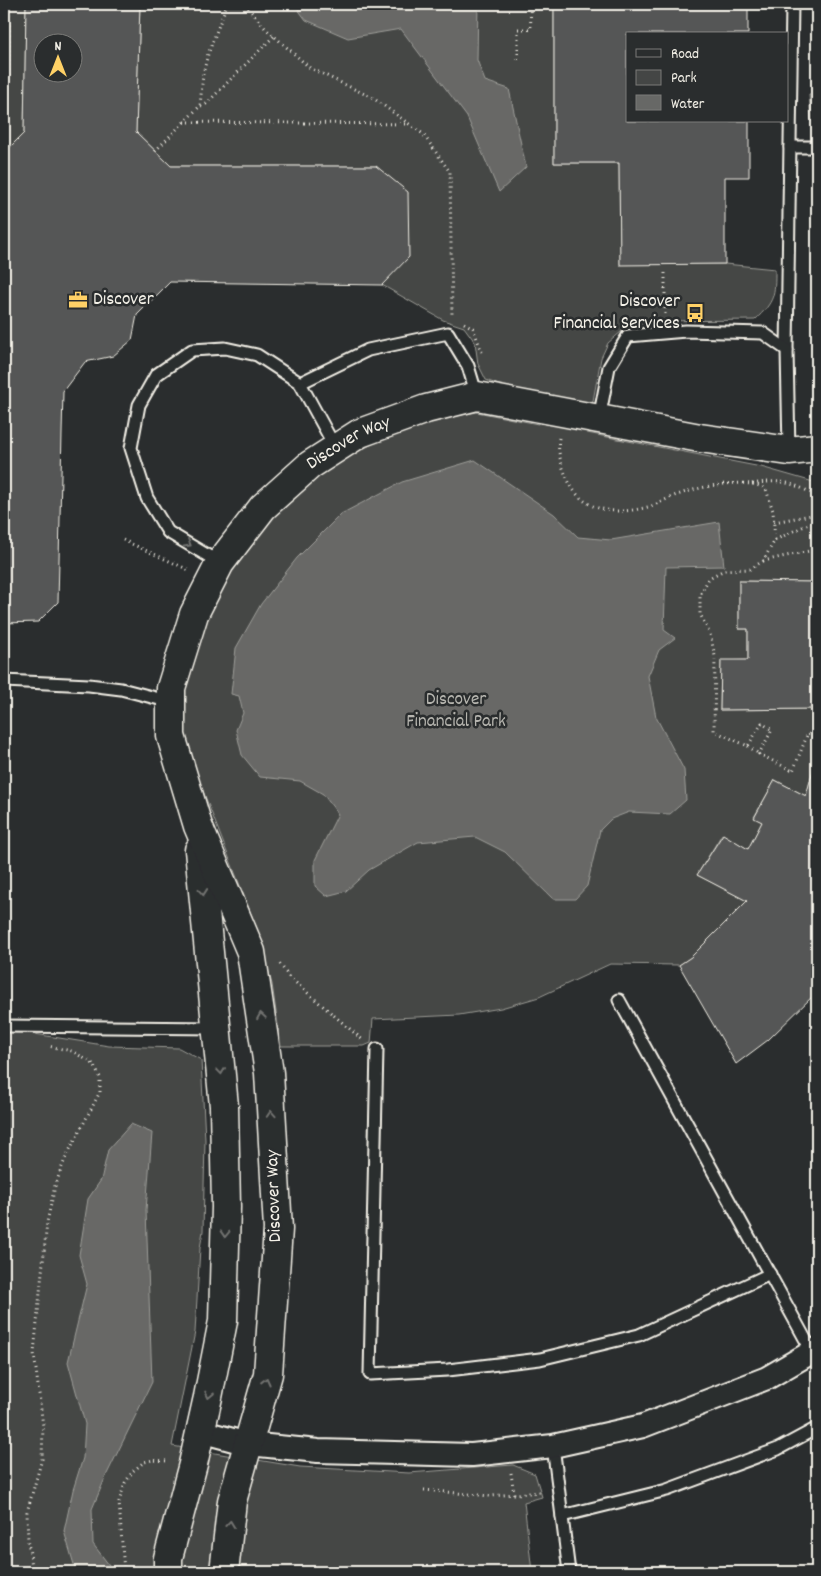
<svg xmlns="http://www.w3.org/2000/svg" width="821" height="1576" viewBox="0 0 821 1576" font-family="Dekko,sans-serif">
<style>
.green{fill:#444645;stroke:#9c9c96}
.water{fill:#676866;stroke:#9f9f9a}
.building{fill:#555756;stroke:#f4f1e8;fill-rule:evenodd}
.lines{fill:none;stroke-linecap:round;stroke-linejoin:round}
.lane-casing{stroke:#f4f1e8;stroke-width:15}
.street-casing{stroke:#f4f1e8;stroke-width:26}
.secondary-casing{stroke:#f4f1e8;stroke-width:31}
.path{stroke:#f4f1e8;stroke-width:3;stroke-dasharray:1 4;stroke-linecap:butt}
.lane{stroke:#2a2d2e;stroke-width:11}
.street{stroke:#2a2d2e;stroke-width:22}
.secondary{stroke:#2a2d2e;stroke-width:28}
.oneway{stroke:#71726f}
.labels{text-anchor:middle;dominant-baseline:central;stroke-width:5;stroke-linejoin:round;paint-order:stroke}
.poi-label{font-size:19px;fill:#f4f1e8;stroke:#2a2d2e;text-anchor:start}
.street-label{font-size:19px;fill:#f4f1e8;stroke:#2a2d2e}
.park-label{font-size:19px;fill:#b6b5af;stroke:#2a2d2e}
</style>
<rect width="100%" height="100%" fill="#2a2d2e"/>
<filter id="ink" filterUnits="userSpaceOnUse"><feTurbulence type="fractalNoise" baseFrequency=".02" numOctaves="2"/><feDisplacementMap in="SourceGraphic" scale="10" xChannelSelector="R" yChannelSelector="G"/><feConvolveMatrix kernelMatrix="1 2 1 2 8 2 1 2 1" color-interpolation-filters="sRGB"/></filter>
<g filter="url(#ink)">
<!-- green -->
<g class="green">
<polygon points="4,4 26,4 24,133 4,153"/>
<path d="M140,4h414v159h65l1,101h105l50,5c0,26 0,32 -20,51l-100,1 -26,4 -21,18 -7,15 -14,75 174,34 56,16v99l-78,-1v48h9v31l-27,1 -1,49 97,-1v46l-11,41 -31,-16 -21,37 8,5 -14,27 -26,-15 -25,41 50,26 -56,56 -12,8 -69,-1 -71,33 -38,11 -42,7 -86,4 -2,24 -7,3h-83l-9,-62 -15,-55 -63,-161 -14,-31 5,-54 14,-46 24,-52 26,-44 40,-40 45,-37 48,-25 54,-19 41,-8 61,12 5,-27 -36,-9 -21,-8 -8,-16 -3,-22 -11,-15 -21,-7 -61,-35 26,-92 -32,-27h-205l-35,-34z"/>
<polygon points="809,95 817,95 817,129 811,119"/>
<polygon points="4,1032 22,1032 109,1046 179,1048 201,1060 205,1140 203,1231 200,1248 195,1332 172,1446 300,1467 409,1473 513,1465 535,1474 542,1497 524,1502 532,1572 4,1572"/>
</g>
<!-- water -->
<g class="water">
<polygon points="294,4 478,4 477,60 485,81 509,89 526,167 499,192 467,117 401,29 348,38 306,20"/>
<polygon points="475,460 554,514 578,537 611,540 719,522 724,566 666,567 664,630 675,638 659,650 648,676 656,717 684,770 686,800 670,814 629,812 611,819 600,830 587,886 575,899 553,899 505,852 475,837 418,842 369,870 346,891 326,896 315,886 315,860 338,814 323,794 300,781 260,777 242,755 236,730 243,713 239,696 231,694 236,648 261,604 297,558 341,514 402,482"/>
<polygon points="131,1124 152,1133 146,1210 152,1382 106,1476 92,1509 93,1544 112,1569 109,1572 79,1572 75,1568 64,1531 73,1490 83,1458 85,1424 68,1362 87,1284 79,1255 88,1199 101,1180 108,1150"/>
</g>
<!-- building -->
<g class="building">
<path d="M26,4h114l-4,128 35,34h205l32,26 1,65 -27,28 -212,-3 -33,33 -5,25 -19,16 -28,6 -22,29 -5,211 -20,20 -34,1v-470l20,-20zM42,42h30v30h-30z"/>
<polygon points="554,4 748,4 748,34 627,34 627,121 749,121 749,177 725,177 725,264 620,265 619,163 554,163"/>
<polygon points="739,581 817,582 817,709 720,710 721,660 748,660 748,629 739,629"/>
<polygon points="817,755 817,992 768,1040 736,1064 679,965 691,957 747,901 697,875 723,834 748,849 762,822 754,818 775,780 806,796"/>
</g>
<g class="lines">
<!-- lane casing -->
<g class="lane-casing">
<g id="lane">
<polyline points="790,147 817,147"/>
<polyline points="787,350 792,4"/>
<polyline points="300,383 368,350 448,333 468,366 477,396"/>
<polyline points="599,419 609,367 628,336 686,331 763,333 787,350 789,451"/>
<polyline points="220,563 168,532 147,498 131,448 139,405 156,375 192,350 225,348 257,355 300,383 336,449"/>
<polyline points="4,681 89,685 121,689 171,702"/>
<polyline points="619,1000 814,1355"/>
<polyline points="4,1026 217,1028"/>
<polyline points="377,1049 370,1374 448,1370 540,1359 639,1335 770,1274"/>
<polyline points="553,1446 569,1572"/>
<polyline points="562,1516 667,1490 778,1449 817,1428"/>
</g>
</g>
<!-- street casing -->
<g class="street-casing">
<polyline id="street" points="200,1431 248,1444 318,1451 472,1455 553,1446 643,1426 767,1378 817,1349"/>
</g>
<!-- secondary casing -->
<g class="secondary-casing">
<g id="secondary">
<polyline points="168,1572 168,1558 193,1464 208,1397 223,1321 226,1207 224,1106 199,850"/>
<path id="s1" d="M224,1572l8,-71 36,-127 10,-145 -9,-156 -18,-121 -53,-126 -27,-90v-48l23,-74 26,-51 43,-56 47,-42 50,-32 66,-24 51,-13 223,42 89,13 28,-3"/>
</g>
</g>
<!-- path -->
<g class="path">
<polyline points="245,4 265,28 310,68 373,98 423,134 450,172 452,316"/>
<polyline points="518,59 518,29 531,29 530,4"/>
<polyline points="201,106 206,104 274,36"/>
<polyline points="184,122 408,124"/>
<polyline points="4,145 8,133 9,4"/>
<polyline points="155,151 200,106 203,74 208,54 227,4"/>
<polyline points="665,273 665,316"/>
<polyline points="464,323 473,328 482,352"/>
<path d="M559,438c-2,15 3,30 10,44 15,31 48,33 79,25 11,-3 21,-10 32,-13 20,-7 50,-13 71,-10 5,0 10,3 15,5l7,22 2,29 -12,21 -13,8 -26,1 -15,8 -9,17v19l10,20 5,22 -1,75 34,15 14,-23 10,7 -13,24 34,17 15,-38 9,5"/>
<path d="M752,484c30,-5 39,-2 65,12"/>
<polyline points="774,522 817,514"/>
<polyline points="123,540 189,570"/>
<polyline points="775,540 817,520"/>
<polyline points="763,561 814,550 817,545"/>
<polyline points="748,746 759,754"/>
<polyline points="280,964 289,977 364,1041"/>
<polyline points="511,1473 514,1494"/>
<polyline points="424,1490 490,1496 541,1492"/>
<polyline points="33,1572 28,1542 27,1512 42,1459 43,1426 34,1353 47,1222 55,1186 65,1159 100,1092 100,1077 92,1063 72,1051 48,1046"/>
<polyline points="124,1572 119,1502 125,1483 133,1471 144,1462 153,1460 167,1461"/>
</g>
<!-- lane -->
<use href="#lane" class="lane"/>
<!-- street -->
<use href="#street" class="street"/>
<!-- secondary -->
<use href="#secondary" class="secondary"/>
</g>
<!-- one-way arrows -->
<defs><path id="oneway-chevron" d="M-2-3.5L2.5 0L-2 3.5" fill="none" stroke-width="1.6" stroke-linecap="round" stroke-linejoin="round" transform="scale(1.25)"/></defs>
<g class="oneway">
<use href="#oneway-chevron" transform="translate(188 544) rotate(31)"/>
<use href="#oneway-chevron" transform="translate(203 892) rotate(85)"/>
<use href="#oneway-chevron" transform="translate(261 1016) rotate(-99)"/>
<use href="#oneway-chevron" transform="translate(221 1071) rotate(84)"/>
<use href="#oneway-chevron" transform="translate(271 1114) rotate(-94)"/>
<use href="#oneway-chevron" transform="translate(225 1234) rotate(92)"/>
<use href="#oneway-chevron" transform="translate(266 1381) rotate(-76)"/>
<use href="#oneway-chevron" transform="translate(209 1395) rotate(102)"/>
<use href="#oneway-chevron" transform="translate(230 1524) rotate(-84)"/>
</g>
</g>
<!-- icons -->
<defs>
<g id="office-bare" transform="scale(1.5)"><path d="M-6-3h4V-5.5h4V-3h4V5H-6ZM-1-4.5V-3h2v-1.5ZM-6 0V1H6V0Z" fill="#ffd166" stroke="#2a2d2e" stroke-width="2.5" paint-order="stroke"/></g>
<g id="bus-bare" transform="scale(1.5)"><path d="M-5-6H5V4H4V6H2V4H-2V6H-4V4H-5ZM-3.5-4V0h7V-4ZM-3.5 1.2v1.5H-2V1.2ZM2 1.2v1.5H3.5V1.2Z" fill="#ffd166" stroke="#2a2d2e" stroke-width="2.5" paint-order="stroke"/></g>
</defs>
<g fill-rule="evenodd">
<use href="#office-bare" x="78" y="300"/>
<use href="#bus-bare" x="695" y="313"/>
</g>
<g class="labels">
<!-- poi labels -->
<g class="poi-label">
<text x="93" y="300">Discover</text>
<text x="680" y="302" text-anchor="end">Discover<tspan x="680" dy="22">Financial Services</tspan></text>
</g>
<!-- street labels -->
<g class="street-label">
<text stroke="none"><textPath href="#s1" startOffset="1219">Discover Way</textPath></text>
<text transform="translate(275 1196) rotate(-92)">Discover Way</text>
</g>
<!-- park labels -->
<g class="park-label">
<text x="456" y="700">Discover<tspan x="456" dy="22">Financial Park</tspan></text>
</g>
</g>
<!-- margin -->
<rect width="821" height="1576" fill="none" stroke="#2a2d2e" stroke-width="20"/>
<rect x="10" y="10" width="801" height="1556" fill="none" stroke="#f4f1e8" stroke-width="2" filter="url(#ink)"/>
<!-- legend -->
<rect x="626" y="32" width="162" height="90" fill="#2a2d2e" stroke="#7b7b78"/>
<rect x="636" y="49" width="25" height="8" fill="#2a2d2e" stroke="#7b7b78"/>
<text x="671" y="58" font-size="15" fill="#f4f1e8">Road</text>
<rect x="636" y="70" width="25" height="15" fill="#444645" stroke="#7b7b78"/>
<text x="671" y="82" font-size="15" fill="#f4f1e8">Park</text>
<rect x="636" y="95" width="25" height="15" fill="#676866" stroke="#7b7b78"/>
<text x="671" y="108" font-size="15" fill="#f4f1e8">Water</text>
<!-- north arrow -->
<g transform="translate(58 58)"><circle r="24" fill="#2a2d2e" stroke="#7b7b78"/>
<path d="M0-4L9 19L0 12L-9 19Z" fill="#ffd166"/>
<text y="-8" font-size="14" font-weight="bold" text-anchor="middle" fill="#f4f1e8">N</text>
</g>
</svg>
